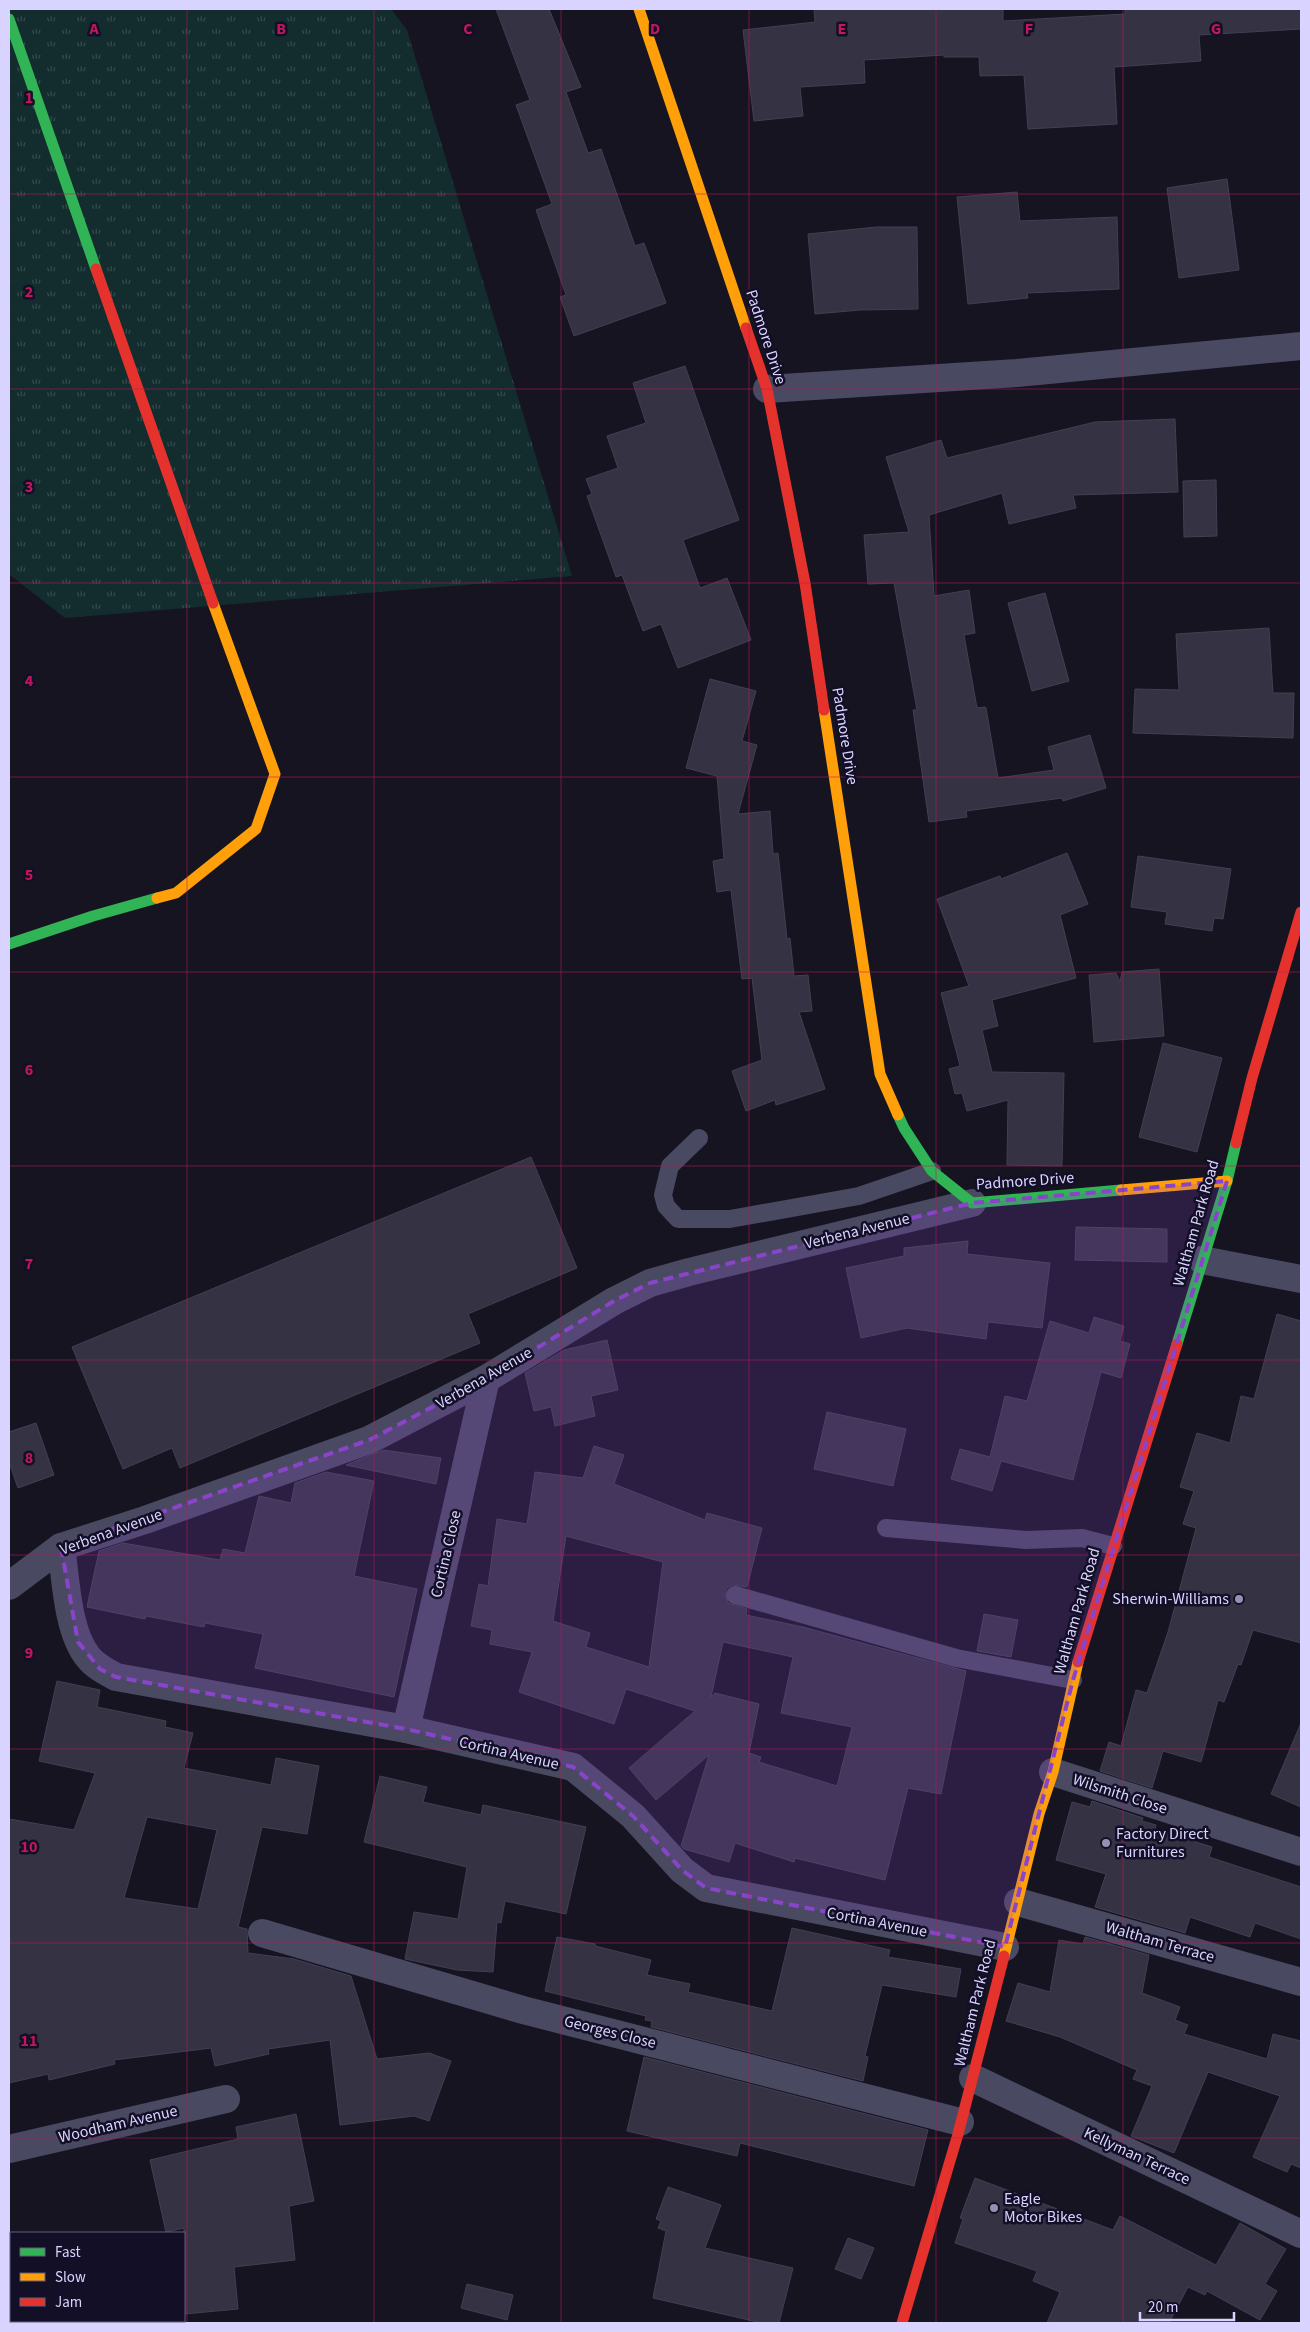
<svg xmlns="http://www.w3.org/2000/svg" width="1310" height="2332" viewBox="0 0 1310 2332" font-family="'Source Sans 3',sans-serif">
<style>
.grass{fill:url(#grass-tufts)}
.building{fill:#343243;stroke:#433f54;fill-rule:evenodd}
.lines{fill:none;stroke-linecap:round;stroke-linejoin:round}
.lane{stroke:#4a4962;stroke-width:18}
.street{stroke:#4a4962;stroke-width:28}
.fast{stroke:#30b455;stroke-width:11}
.slow{stroke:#ff9f0a;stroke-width:11}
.jam{stroke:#e5322d;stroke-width:11}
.marked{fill:#8945c9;fill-opacity:0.2;stroke:#8945c9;stroke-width:4;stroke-dasharray:10 6;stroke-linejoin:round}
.grid{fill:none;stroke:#c2185b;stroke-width:1;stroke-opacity:0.55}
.poi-dot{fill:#9591b1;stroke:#130f26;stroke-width:2}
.labels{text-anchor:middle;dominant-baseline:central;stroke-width:5;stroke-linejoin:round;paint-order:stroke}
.street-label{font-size:16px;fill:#d9d4ff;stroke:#130f26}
.poi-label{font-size:16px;fill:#d9d4ff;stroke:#130f26;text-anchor:start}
.grid-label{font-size:16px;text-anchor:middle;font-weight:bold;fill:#c2185b;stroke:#130f26;stroke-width:5;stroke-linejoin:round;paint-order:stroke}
</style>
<defs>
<pattern id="grass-tufts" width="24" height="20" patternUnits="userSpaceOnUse" patternTransform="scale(1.25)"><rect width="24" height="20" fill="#132c2d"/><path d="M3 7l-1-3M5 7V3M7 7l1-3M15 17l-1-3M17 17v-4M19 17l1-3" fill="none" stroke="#354a4c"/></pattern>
</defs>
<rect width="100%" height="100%" fill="#161421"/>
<!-- grass -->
<polygon class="grass" points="9,9 391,9 407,30 572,576 65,618 9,574"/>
<!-- building -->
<g class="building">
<polygon points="496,9 549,9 581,87 566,92 588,153 601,149 635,246 644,243 666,303 574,336 560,297 566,295 536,210 552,204 516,105 530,100"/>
<polygon points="814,9 1003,9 1003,21 1125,14 1125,9 1301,9 1301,29 1199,35 1201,61 1114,67 1117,124 1028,129 1024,75 980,76 979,57 944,57 944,55 864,60 865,83 800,87 803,116 754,121 743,30 815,22"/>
<polygon points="1227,179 1239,270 1179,278 1167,188"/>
<polygon points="1017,192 1020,221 1117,217 1119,289 1027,293 1028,298 968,304 957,197"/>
<polygon points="876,227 917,227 918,309 860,310 815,314 808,234"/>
<polygon points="685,366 739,520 683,540 700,588 727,578 751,640 678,668 661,624 643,631 622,575 616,577 587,496 592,494 586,479 618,468 607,436 646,423 633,383"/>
<polygon points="1175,419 1178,492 1073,495 1076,508 1009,524 1002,493 929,515 934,596 969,590 975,633 964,635 977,708 985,707 986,708 998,778 1054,770 1048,747 1090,735 1106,788 1063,801 1062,798 966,811 967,817 929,822 913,710 917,710 894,583 868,584 864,535 909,532 886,457 941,440 947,458 1095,422"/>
<polygon points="1216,480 1217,536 1184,537 1183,481"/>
<polygon points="1045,593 1069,681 1032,691 1008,603"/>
<polygon points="1269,628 1273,693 1294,693 1293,738 1133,733 1135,689 1179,690 1176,634"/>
<polygon points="710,679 756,691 742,741 757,745 738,814 770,811 773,854 778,853 787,939 790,938 794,976 808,975 812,1011 799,1012 825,1089 776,1105 775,1100 746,1111 732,1071 762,1060 752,978 742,979 731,890 717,892 713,861 724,859 717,776 686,768"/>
<polygon points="1067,853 1088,904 1060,915 1076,978 992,1000 998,1026 982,1030 992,1072 1064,1073 1062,1166 1007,1165 1008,1100 967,1111 962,1093 955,1094 949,1069 960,1066 941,993 969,986 937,899 1000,876 1001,879"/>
<polygon points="1138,856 1231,869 1223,919 1214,918 1212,931 1165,924 1167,912 1131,907"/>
<polygon points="1159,969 1164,1036 1094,1042 1089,975 1116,973 1120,982 1122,972"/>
<polygon points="1163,1043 1222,1058 1197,1152 1139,1137"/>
<polygon points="531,1157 577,1268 468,1314 480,1343 180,1468 172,1448 123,1469 72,1347"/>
<polygon points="1076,1227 1167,1229 1167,1262 1075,1260"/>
<polygon points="968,1241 967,1254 1050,1263 1042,1328 988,1322 986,1339 907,1328 861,1338 846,1268 904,1256 904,1248"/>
<polygon points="1277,1314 1301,1321 1301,1643 1253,1630 1241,1665 1238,1664 1224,1702 1218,1700 1201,1762 1163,1751 1152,1788 1100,1771 1109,1742 1121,1746 1136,1690 1147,1693 1168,1632 1196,1528 1183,1524 1194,1491 1180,1487 1197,1433 1230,1443 1241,1396 1254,1399"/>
<polygon points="1094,1317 1124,1326 1120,1341 1130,1344 1121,1378 1101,1372 1073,1480 1001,1461 992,1491 951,1479 960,1449 990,1457 1005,1396 1027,1401 1050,1321 1089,1333"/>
<polygon points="607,1340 618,1390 591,1396 595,1416 555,1426 551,1407 534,1411 525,1373 564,1350"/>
<polygon points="827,1412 906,1429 893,1486 814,1469"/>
<polygon points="36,1423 54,1475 18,1488 9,1462 9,1432"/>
<path d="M594,1446l30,9 -10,29 91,36 2,-7 55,15 -15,59 -14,-2 -6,3 -2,5 3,10 19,6 -1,6 57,12 163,44 -25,123 -33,-6 -23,92 -90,-22 -1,4 -59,-19 -6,19 -45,-13 -3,-3 28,-91 -53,45 -27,-32 66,-57 -69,-22 -12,35 -95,-32 13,-40 -42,-8 2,-14 -21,-4 8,-42 9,2 9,-67 30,5 8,-52 48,6zM566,1536l97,26 -14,105 -63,-20 4,-14 -37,-12zM723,1642l70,15 -12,56 71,14 -15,59 -78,-24 2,-5 -12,-4 10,-49 -44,-11 -4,4z"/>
<polygon points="383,1450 441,1458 436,1484 346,1465"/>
<polygon points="326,1472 374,1481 354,1576 417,1589 394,1697 255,1668 263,1634 205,1623 204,1627 146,1616 145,1619 87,1607 99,1551 123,1543 220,1560 223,1549 245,1553 259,1496 291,1503 295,1483"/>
<polygon points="984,1614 1018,1620 1011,1657 977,1651"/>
<path d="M57,1681l43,9 -3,17 69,14 -1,6 28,6 -9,35 87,17 5,-27 43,8 -12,68 -45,-7 -24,100 9,2 1,24 46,6 57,17 26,83 52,-6 22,8 -22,60 -15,-5 -74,9 -10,-85 -62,9 1,5 -54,12 -4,-18 -97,12 1,4 -66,16 -1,-6 -39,9v-264l65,11 21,-57 -56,-12zM147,1817l70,13 -19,79 -74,-11z"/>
<polygon points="1301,1723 1301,1807 1271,1794"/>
<polygon points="380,1776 427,1787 423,1802 481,1815 483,1805 586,1827 566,1914 505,1901 501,1923 497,1922 493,1972 457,1970 405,1959 414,1912 458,1919 467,1867 364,1842"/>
<polygon points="1092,1801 1143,1818 1142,1821 1156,1825 1155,1829 1212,1847 1209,1857 1301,1887 1301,1939 1255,1923 1250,1937 1190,1917 1185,1933 1095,1907 1106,1874 1056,1860 1072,1802 1090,1807"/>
<polygon points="792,1928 890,1950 888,1957 961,1969 956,1997 882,1985 865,2056 868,2057 863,2081 651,2027 652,2021 645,2020 646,2016 545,1991 557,1937 595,1944 595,1946 651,1960 647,1975 690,1984 688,1992 772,2011"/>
<polygon points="1085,1937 1149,1955 1142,1993 1180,2007 1175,2020 1188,2025 1184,2034 1267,2059 1273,2034 1301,2041 1301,2168 1291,2164 1287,2172 1253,2157 1280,2096 1208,2072 1174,2153 1131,2136 1152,2086 1133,2079 1137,2070 1060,2037 1006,2021 1018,1983 1050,1992 1059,1940 1083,1944"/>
<polygon points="644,2057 928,2130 914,2186 740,2143 737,2156 627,2131"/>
<polygon points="296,2114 314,2201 289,2206 295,2260 234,2267 238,2309 184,2314 184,2228 166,2232 150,2160 238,2139 236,2127"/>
<polygon points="975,2178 1113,2230 1120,2216 1216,2265 1240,2223 1286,2249 1265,2284 1277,2291 1260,2320 1207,2291 1205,2295 1188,2287 1169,2323 1047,2323 1060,2292 1033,2281 1037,2271 955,2243 963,2219 960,2218"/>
<polygon points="668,2187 721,2205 705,2248 793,2268 779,2323 762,2323 653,2298 666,2231 658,2228 661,2221 656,2219"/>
<polygon points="848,2238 874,2248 861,2279 835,2269"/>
<polygon points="467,2284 513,2295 507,2320 461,2308"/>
</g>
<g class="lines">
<!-- lane -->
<g class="lane">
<polyline points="699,1138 670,1166 663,1195 666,1206 678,1219 730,1219 859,1196 932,1171"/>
<polyline points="886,1528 1026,1540 1082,1538 1113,1546"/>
<polyline points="735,1595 956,1658 1073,1680"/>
</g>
<!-- street -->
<g class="street">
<polyline points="767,389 1017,373 1301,346"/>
<polyline points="1202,1260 1301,1279"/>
<path d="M61,1547c5,32 6,84 27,110 7,9 17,14 28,20l290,52 167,38 60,49 49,54 24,18 299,59"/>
<polyline points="9,1586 61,1547 145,1520 369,1440 486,1379 614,1301 650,1283 689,1272 972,1203"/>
<polyline points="406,1729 486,1379"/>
<polyline points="1053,1772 1301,1852"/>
<polyline points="1018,1902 1301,1982"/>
<polyline points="262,1933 523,2010 960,2122"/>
<polyline points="973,2078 1301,2234"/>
<polyline points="9,2149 226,2099"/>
</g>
<!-- fast -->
<g class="fast">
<polyline points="9,19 96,269"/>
<polyline points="9,944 93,916 157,898"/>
<polyline points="898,1115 904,1128 932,1171 972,1203 1121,1190"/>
<polyline points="1177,1344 1227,1181 1236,1143"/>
</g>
<!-- slow -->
<g class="slow">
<polyline points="639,9 746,328"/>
<polyline points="824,710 880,1074 898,1115"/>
<polyline points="157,898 176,893 256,829 275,774 213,603"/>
<polyline points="1121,1190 1227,1181"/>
<polyline points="1004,1956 1039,1814 1053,1772 1078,1662"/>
</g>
<!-- jam -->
<g class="jam">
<polyline points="96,269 213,603"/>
<polyline points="746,328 767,389 805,583 824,710"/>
<polyline points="1236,1143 1252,1078 1301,912"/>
<polyline points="1078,1662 1177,1344"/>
<polyline points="902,2323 958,2134 1004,1956"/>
</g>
</g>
<!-- marked area -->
<path class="marked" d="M1227,1181l-154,499 -68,267 -299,-59 -24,-18 -49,-54 -60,-49 -167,-38 -290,-52 -16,-8 -22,-27 -17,-95 308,-107 117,-61 128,-78 36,-18 322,-80z"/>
<!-- grid -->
<path class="grid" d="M187,9v2314M374,9v2314M561,9v2314M749,9v2314M936,9v2314M1123,9v2314M9,194h1292M9,389h1292M9,583h1292M9,777h1292M9,972h1292M9,1166h1292M9,1360h1292M9,1555h1292M9,1749h1292M9,1943h1292M9,2138h1292"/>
<!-- markers -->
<g class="poi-dot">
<circle cx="1239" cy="1599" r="5"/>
<circle cx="1106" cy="1843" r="5"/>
<circle cx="994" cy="2208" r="5"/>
</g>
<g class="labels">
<!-- street labels -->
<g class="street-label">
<text transform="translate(766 337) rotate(72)">Padmore Drive</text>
<text transform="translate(845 736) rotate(81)">Padmore Drive</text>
<text transform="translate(1025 1181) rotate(-4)">Padmore Drive</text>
<text transform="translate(1196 1223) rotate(-74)">Waltham Park Road</text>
<text transform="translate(857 1231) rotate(-14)">Verbena Avenue</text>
<text transform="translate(484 1378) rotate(-30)">Verbena Avenue</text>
<text transform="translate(111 1532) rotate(-20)">Verbena Avenue</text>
<text transform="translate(446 1554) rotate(-77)">Cortina Close</text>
<text transform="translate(1077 1611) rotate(-74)">Waltham Park Road</text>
<text transform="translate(509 1753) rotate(13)">Cortina Avenue</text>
<text transform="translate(1120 1794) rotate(18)">Wilsmith Close</text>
<text transform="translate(877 1922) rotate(11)">Cortina Avenue</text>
<text transform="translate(1160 1942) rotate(16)">Waltham Terrace</text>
<text transform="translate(975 2003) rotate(-76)">Waltham Park Road</text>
<text transform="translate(610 2032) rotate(14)">Georges Close</text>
<text transform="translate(118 2124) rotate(-13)">Woodham Avenue</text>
<text transform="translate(1137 2156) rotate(25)">Kellyman Terrace</text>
</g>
<!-- poi labels -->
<g class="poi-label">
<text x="1229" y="1599" text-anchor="end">Sherwin-Williams</text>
<text x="1116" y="1834">Factory Direct<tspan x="1116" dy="18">Furnitures</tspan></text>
<text x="1004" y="2199">Eagle<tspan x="1004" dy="18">Motor Bikes</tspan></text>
</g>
</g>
<g class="grid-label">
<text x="94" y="34">A</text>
<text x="281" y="34">B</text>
<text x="468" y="34">C</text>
<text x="655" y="34">D</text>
<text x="842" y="34">E</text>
<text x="1029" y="34">F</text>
<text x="1216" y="34">G</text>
<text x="29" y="103">1</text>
<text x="29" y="297">2</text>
<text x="29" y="492">3</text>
<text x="29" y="686">4</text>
<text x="29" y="880">5</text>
<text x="29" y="1075">6</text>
<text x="29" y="1269">7</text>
<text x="29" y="1463">8</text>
<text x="29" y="1658">9</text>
<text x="29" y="1852">10</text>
<text x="29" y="2046">11</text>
</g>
<!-- border -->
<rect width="1310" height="2332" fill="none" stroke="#d9d4ff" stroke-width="20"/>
<!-- legend -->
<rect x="10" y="2232" width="175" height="90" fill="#130f26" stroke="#625e7d"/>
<rect x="20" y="2248" width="25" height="8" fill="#30b455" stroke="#625e7d"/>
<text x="55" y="2257" font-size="15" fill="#d9d4ff">Fast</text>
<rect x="20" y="2273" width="25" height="8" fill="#ff9f0a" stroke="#625e7d"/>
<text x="55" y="2282" font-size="15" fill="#d9d4ff">Slow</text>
<rect x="20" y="2298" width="25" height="8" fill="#e5322d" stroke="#625e7d"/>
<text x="55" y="2307" font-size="15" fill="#d9d4ff">Jam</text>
<!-- scale -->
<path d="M1140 2312v8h94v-8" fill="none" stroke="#d9d4ff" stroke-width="2.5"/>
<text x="1148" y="2312" font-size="15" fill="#d9d4ff" stroke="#130f26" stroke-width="4" paint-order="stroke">20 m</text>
</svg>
